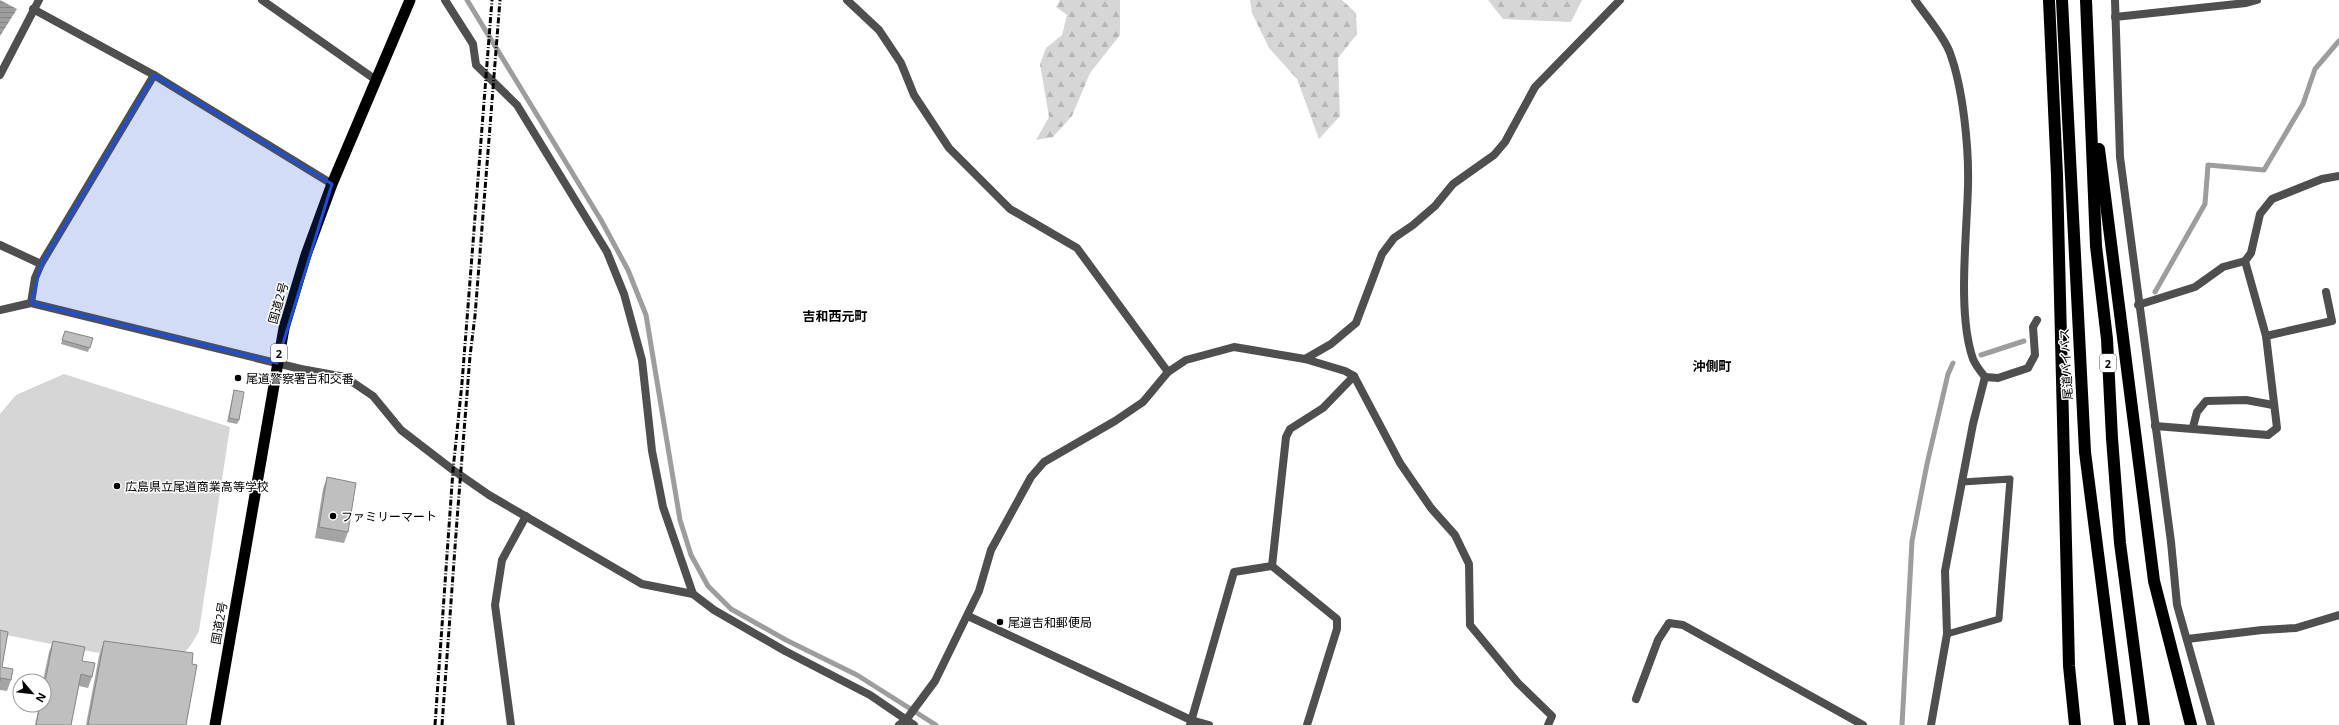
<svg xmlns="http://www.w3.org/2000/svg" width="2339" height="725" viewBox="0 0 2339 725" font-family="'Open Sans','Noto Sans JP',sans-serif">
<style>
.forest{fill:url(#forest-firs)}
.garden{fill:#d6d6d6}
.water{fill:url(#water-rules)}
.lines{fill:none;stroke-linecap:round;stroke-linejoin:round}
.stream{stroke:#9d9d9d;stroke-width:5}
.service{stroke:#4f4f4f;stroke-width:7}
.minor{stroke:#4f4f4f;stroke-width:8}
.trunk{stroke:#000;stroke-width:11}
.motorway{stroke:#000;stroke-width:12}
.rail{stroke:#000;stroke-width:3;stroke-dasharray:6 2 1 2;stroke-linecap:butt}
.wall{fill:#a4a4a4}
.building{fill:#bfbfbf;stroke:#868686}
.marked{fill:#1d4ed8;fill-opacity:0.2;stroke:#1d4ed8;stroke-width:3;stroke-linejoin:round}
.poi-dot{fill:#000;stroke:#fff;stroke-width:1.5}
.labels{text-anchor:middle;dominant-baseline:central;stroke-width:3;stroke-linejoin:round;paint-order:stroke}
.shield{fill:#fff;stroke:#4c4c4c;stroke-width:1}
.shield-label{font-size:11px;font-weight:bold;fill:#000}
.street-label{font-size:12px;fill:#000;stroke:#fff}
.poi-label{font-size:12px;fill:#000;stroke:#fff;text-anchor:start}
.neighbourhood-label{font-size:13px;font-weight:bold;fill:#000;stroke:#fff}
</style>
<defs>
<pattern id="forest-firs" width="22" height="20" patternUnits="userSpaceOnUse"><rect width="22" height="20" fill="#d6d6d6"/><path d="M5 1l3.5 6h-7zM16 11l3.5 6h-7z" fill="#b6b6b6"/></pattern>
<pattern id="water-rules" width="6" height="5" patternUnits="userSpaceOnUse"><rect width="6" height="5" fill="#9d9d9d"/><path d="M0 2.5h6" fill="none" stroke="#858585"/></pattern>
</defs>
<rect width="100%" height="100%" fill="#fff"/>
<!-- forest -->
<g class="forest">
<polygon points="1060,0 1120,0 1120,35 1090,73 1072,116 1053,137 1036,140 1049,117 1040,64 1046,48 1062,35 1067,15 1056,7"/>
<polygon points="1250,0 1342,0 1356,13 1357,34 1338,58 1340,116 1319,139 1297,79 1269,48 1252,13"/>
<polygon points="1488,0 1582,0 1571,22 1503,19"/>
</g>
<!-- garden -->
<path class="garden" d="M64,374l166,53 -31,204c-7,13 -13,24 -28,30 -13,6 -147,-23 -171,-27v-220l16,-19z"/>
<!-- water -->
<polygon class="water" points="0,0 17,9 0,36"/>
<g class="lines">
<!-- stream -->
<g class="stream">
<polyline points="467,0 601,220 628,270 646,315 680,520 691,555 708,586 731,609 786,640 857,675 936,725"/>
<polyline points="2155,292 2205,204 2208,165 2264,170 2303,104 2315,69 2339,41"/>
<polyline points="1981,355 2024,341"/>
<polyline points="1902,725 1912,541 1927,464 1948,374 1953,363"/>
</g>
<!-- service -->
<polyline class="service" points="1947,634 1999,619 2010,479 1962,482"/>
<!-- minor -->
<g class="minor">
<polyline points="262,0 376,80"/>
<polyline points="445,0 473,44 476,65 517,105 607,252 624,294 642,360 652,451 663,507 693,594"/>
<polyline points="847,0 879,30 901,63 914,95 949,148 1010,209 1077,248 1168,372"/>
<path d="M1915,0c11,16 29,36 35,53 13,35 19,95 18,132 -1,50 -11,128 5,174 3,7 8,13 12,18l-12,47 -28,147 2,63 -16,91"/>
<polyline points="2115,0 2120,157 2171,542 2177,605 2211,725"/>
<polyline points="33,9 154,75 332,184"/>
<polyline points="2115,17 2246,3 2257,0"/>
<polyline points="0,75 39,0"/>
<polyline points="0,245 41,264"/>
<polyline points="31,303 35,278 41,264 154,75"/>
<polyline points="2138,305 2195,287 2223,267 2245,261 2251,253 2260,214 2272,199 2322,179 2339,176"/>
<polyline points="0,310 31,303 301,369 345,377 373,396 401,430 453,470 489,495 642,584 693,594 714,610 785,651 870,695 914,725"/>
<polyline points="2266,336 2332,321 2326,292"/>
<polyline points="1305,359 1331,344 1356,323 1382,254 1394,238 1413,225 1435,206 1453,184 1494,155 1505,142 1535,87 1620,0"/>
<polyline points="1985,377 1998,378 2028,368 2035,355 2033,327 2037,320"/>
<polyline points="2155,426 2268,435 2277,428 2266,336 2245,261"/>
<polyline points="2193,427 2197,412 2206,401 2246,400 2273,405"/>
<polyline points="1272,566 1286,437 1290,429 1323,408 1354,376"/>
<polyline points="968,616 1191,720 1209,725"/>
<polyline points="2187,639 2262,630 2296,628 2339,615"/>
<polyline points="1636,699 1658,640 1669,623 1683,625 1863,725"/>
<polyline points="511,725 495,605 502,560 526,516"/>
<polyline points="899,725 906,720 935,681 979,591 991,550 1031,477 1044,462 1115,421 1143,402 1168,372 1186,360 1234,347 1305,359 1345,371 1354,376 1400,463 1431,508 1455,535 1469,564 1470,625 1518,683 1552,716 1548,725"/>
<polyline points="1190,725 1234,572 1272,566 1337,619 1337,629 1307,725"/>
</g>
<!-- trunk -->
<polyline class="trunk" points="215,725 284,328 306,255 332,184 410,0"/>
<!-- motorway -->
<g class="motorway">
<polyline points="2049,0 2057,175 2069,666 2075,725"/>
<polyline points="2062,0 2085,452 2120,725"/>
<polyline points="2086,0 2096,246 2107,339 2112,438 2120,543 2144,725"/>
<polyline points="2099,149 2154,581 2191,725"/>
</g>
<!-- rail -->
<g class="rail">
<polyline points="435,725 453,470 462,383 492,0"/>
<polyline points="442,725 457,520 470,356 475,316 500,0"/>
</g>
</g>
<!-- wall -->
<g class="wall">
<polygon points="65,331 93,338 88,352 61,344"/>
<polygon points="234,390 239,420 237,424 227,422 233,394"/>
<polygon points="327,477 348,532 344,543 315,538 323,489"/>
<polygon points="0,630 2,667 11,680 7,691 0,690"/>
<polygon points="53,641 82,661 92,677 88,688 79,686 71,725 35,725 39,705 44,705 44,681 43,681 49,652"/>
<polygon points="104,641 192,664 186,725 86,725 99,656"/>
</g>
<!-- building -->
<g class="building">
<polygon points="65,331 93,338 90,348 62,340"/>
<polygon points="234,390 244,392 239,420 229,418"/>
<polygon points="327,477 356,483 348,532 319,527"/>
<polygon points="0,630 8,632 2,667 13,669 11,680 1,678 0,681"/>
<polygon points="53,641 85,647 82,661 95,663 92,677 81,674 71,725 36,725 40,705 44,705 44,687"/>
<polygon points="104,641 193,653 192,664 197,665 186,725 88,725"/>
</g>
<!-- marked area -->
<path class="marked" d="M154,75l178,109 -55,179 -246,-60 10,-39z"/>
<!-- markers -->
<g class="poi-dot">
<circle cx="238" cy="378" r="4"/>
<circle cx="117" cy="486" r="4"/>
<circle cx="333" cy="516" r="4"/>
<circle cx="1000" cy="622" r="4"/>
</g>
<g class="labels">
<!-- shield labels -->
<g class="shield">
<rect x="271" y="344" width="16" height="18" rx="3"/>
<rect x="2100" y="354" width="16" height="18" rx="3"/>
</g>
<g class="shield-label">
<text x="279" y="353">2</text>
<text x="2108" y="363">2</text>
</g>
<!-- street labels -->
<g class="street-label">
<text transform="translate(278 303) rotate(-74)">国道2号</text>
<text transform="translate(2066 364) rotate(-93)">尾道バイパス</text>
<text transform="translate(219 623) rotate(-80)">国道2号</text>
</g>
<!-- poi labels -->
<g class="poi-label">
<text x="246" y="378">尾道警察署吉和交番</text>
<text x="125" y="486">広島県立尾道商業高等学校</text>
<text x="341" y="516">ファミリーマート</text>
<text x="1008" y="622">尾道吉和郵便局</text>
</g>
<!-- neighbourhood labels -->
<g class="neighbourhood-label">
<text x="835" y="316">吉和西元町</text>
<text x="1712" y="366">沖側町</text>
</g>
</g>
<!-- north arrow -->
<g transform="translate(32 693) rotate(118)"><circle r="19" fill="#ffffff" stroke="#999999"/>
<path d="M0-3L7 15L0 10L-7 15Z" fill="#000000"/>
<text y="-6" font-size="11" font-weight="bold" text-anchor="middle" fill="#000000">N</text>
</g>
</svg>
